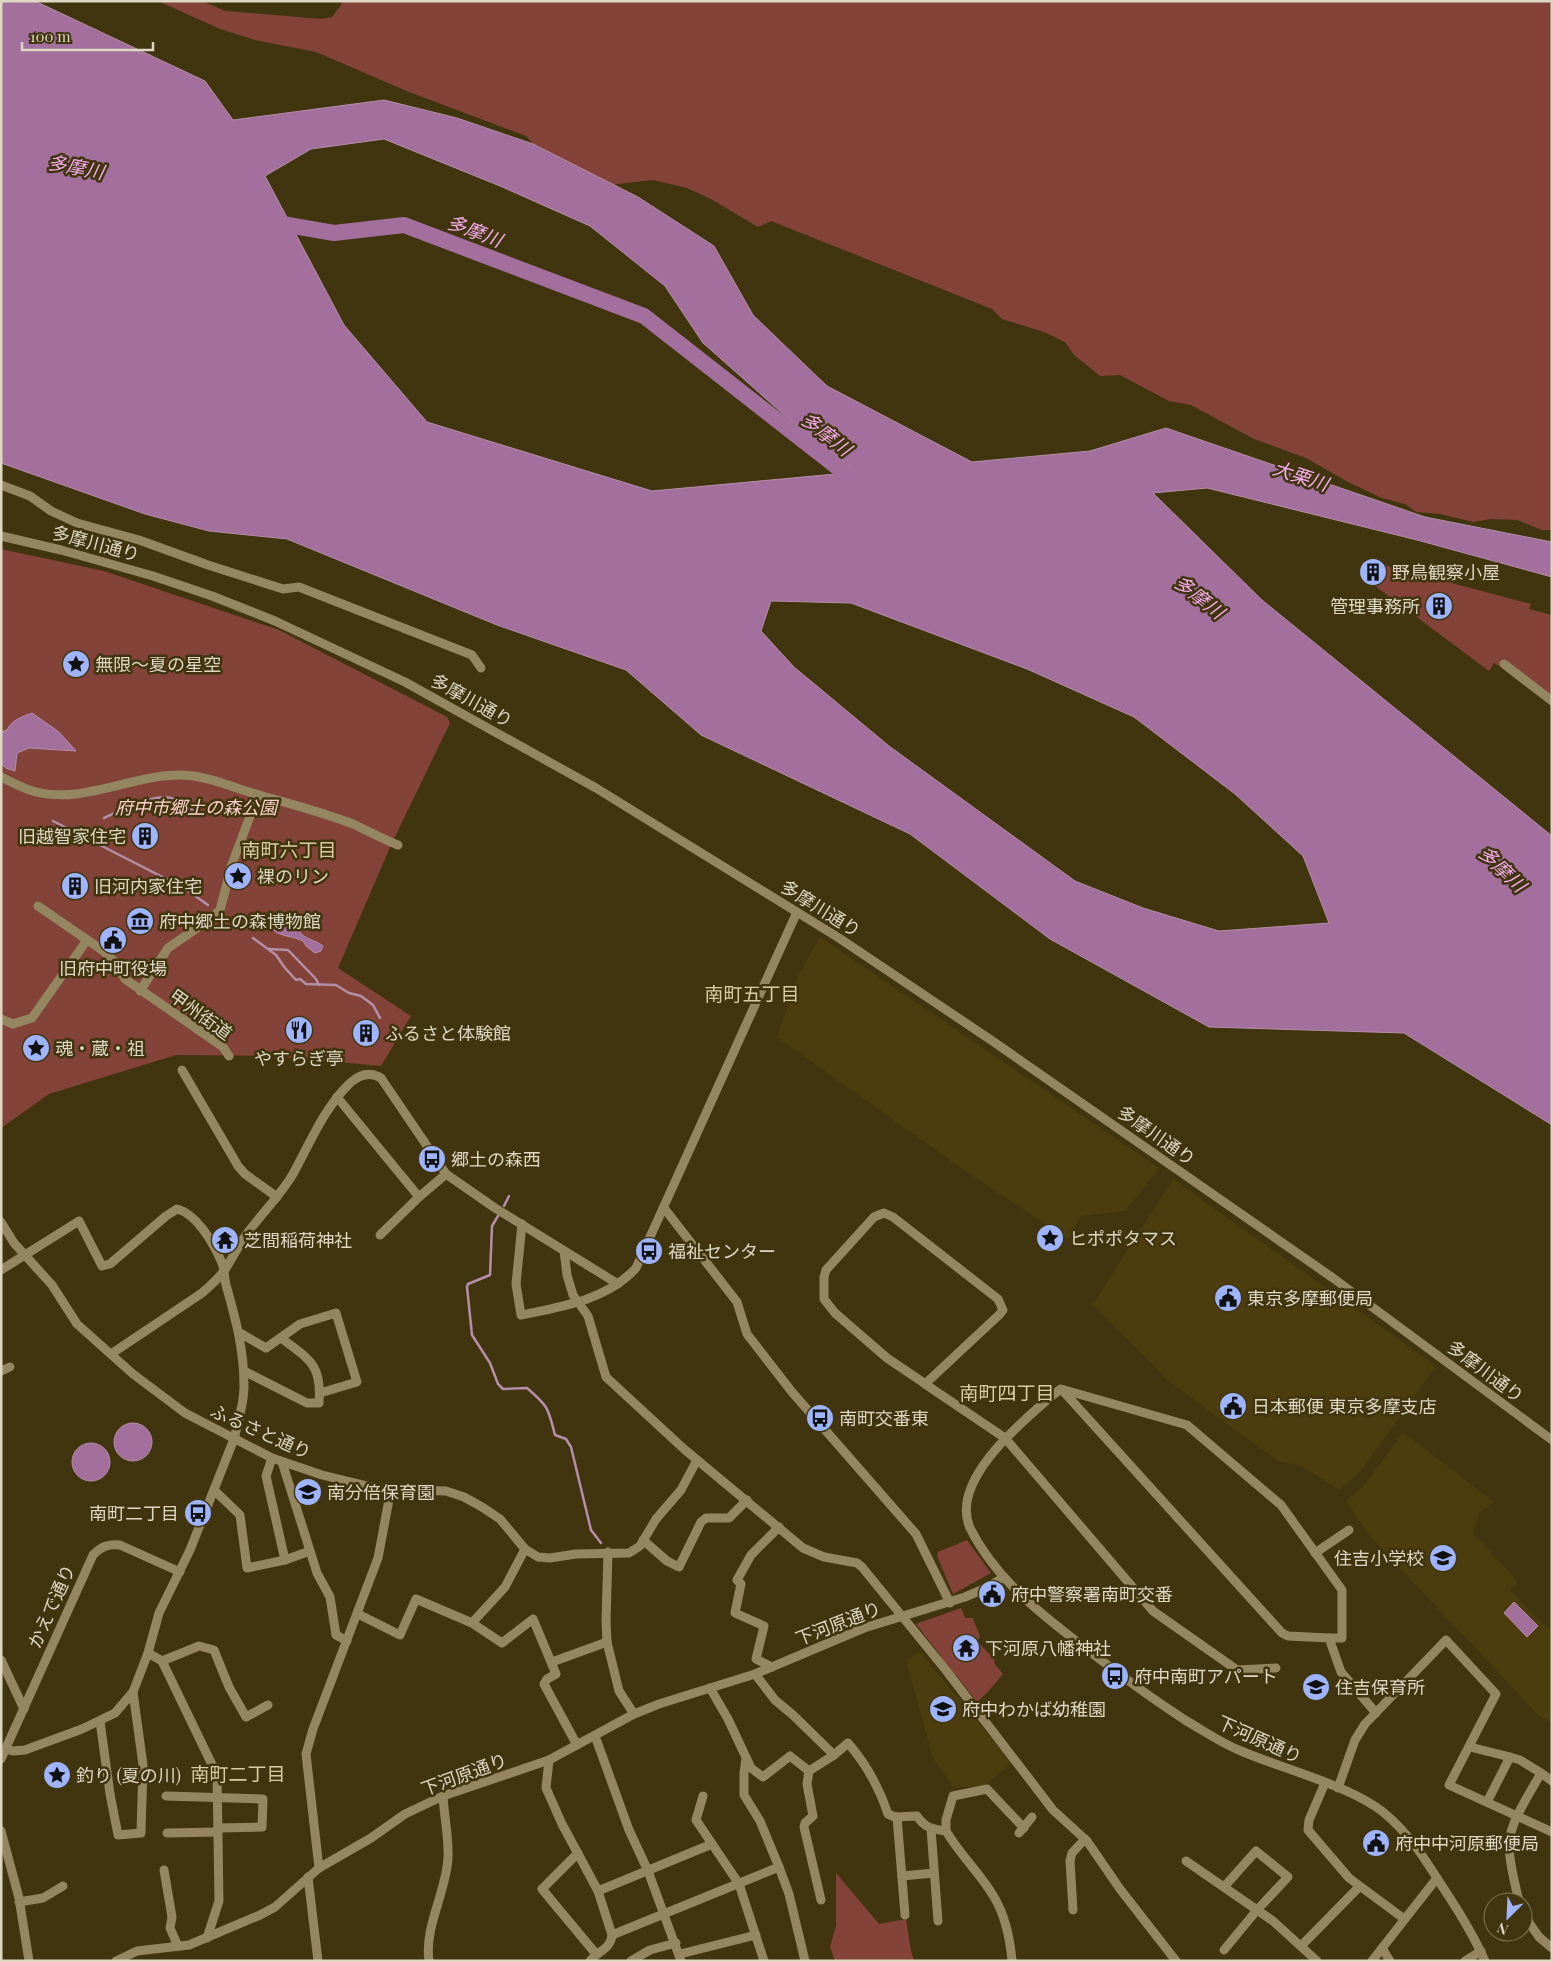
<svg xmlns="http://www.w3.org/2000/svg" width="1553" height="1962" viewBox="0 0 1553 1962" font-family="'Playfair Display','Noto Sans JP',serif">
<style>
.built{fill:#4c3d0e}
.green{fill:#834338}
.water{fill:#a36f9c;stroke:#b58ea8;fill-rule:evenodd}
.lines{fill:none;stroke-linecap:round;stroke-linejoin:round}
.stream{stroke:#b58ea8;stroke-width:2.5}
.river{stroke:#a36f9c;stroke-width:16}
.minor{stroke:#938660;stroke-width:9}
.labels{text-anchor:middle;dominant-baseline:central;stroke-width:5;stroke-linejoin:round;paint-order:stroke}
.street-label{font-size:18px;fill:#ded8c3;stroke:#413510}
.poi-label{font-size:18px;fill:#ded8c3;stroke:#413510;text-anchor:start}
.park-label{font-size:18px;font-style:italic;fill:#f9d0c8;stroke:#413510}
.water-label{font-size:19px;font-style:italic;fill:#f5abec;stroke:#413510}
.neighbourhood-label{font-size:19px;fill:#d9cba2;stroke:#413510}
</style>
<rect width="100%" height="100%" fill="#413510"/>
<!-- built -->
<g class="built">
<polygon points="820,937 1159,1168 1126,1211 1081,1216 1068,1239 951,1161 777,1037 800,972"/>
<polygon points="1173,1179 1436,1366 1360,1472 1339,1490 1301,1466 1278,1461 1167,1380 1093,1304"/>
<polygon points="1403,1432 1494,1502 1479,1513 1473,1533 1517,1581 1510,1590 1552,1633 1552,1722 1540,1717 1369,1535 1346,1501 1364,1486"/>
<polygon points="920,1652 1012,1763 985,1785 954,1788 933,1758 906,1661"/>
</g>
<!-- green -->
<g class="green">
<polygon points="158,1 201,1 226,11 321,19 332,17 344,1 1552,1 1552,530 1542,530 1517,520 1490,519 1473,522 1440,514 1416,512 1405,504 1382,498 1348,482 1306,458 1254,439 1191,405 1169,401 1120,375 1100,376 1074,355 1065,342 1044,332 1002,319 992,309 771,221 758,227 711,199 687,188 653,180 618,184 593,190 565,180 526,136 409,92 316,52 255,40 220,29"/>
<polygon points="1,549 104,571 279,630 447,717 450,723 391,845 338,968 411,1016 381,1066 273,1056 176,1055 49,1094 1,1128"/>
<polygon points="1384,565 1531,604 1529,609 1552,615 1552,697 1494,663 1489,671 1371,583"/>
<polygon points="967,1540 991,1573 953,1594 937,1556 938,1552"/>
<polygon points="961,1608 965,1618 973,1618 980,1637 977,1641 994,1659 995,1664 1003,1674 986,1694 977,1702 956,1675 951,1676 938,1662 941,1656 916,1624"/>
<polygon points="836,1873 879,1924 906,1919 911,1951 914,1961 835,1961 830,1947 836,1926"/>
</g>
<!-- water -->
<g class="water">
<path d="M1,1l36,1 168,79 28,39 151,-20 73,18 76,26 105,53 76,49 39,69 74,71 145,76 118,-11 76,-23 259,89 127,25v35l-135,-37 -210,-52 -54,5 109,107 290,236v289l-148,-92 -195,-6 -159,-88 -140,-105 -209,-99 -75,-65 -129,-45 -210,-86 -78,-8 -64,-17 -144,-51zM384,139l116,47 90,40 75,60 38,57 88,78 66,51 -205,19 -225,-69 -83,-97 -79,-149 46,-27zM771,601l80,2 176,66 107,48 101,77 68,62 26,67 -110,8 -76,-23 -68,-27 -186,-135 -95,-79 -33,-36z"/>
<path d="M32,713l27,19 17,19 -47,-3 -12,5 -2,18 -9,-3 -5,-4v-32l6,-2c5,-10 14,-13 25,-17z"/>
<path d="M287,912c7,-1 11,3 14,9l-3,7c4,12 17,11 25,18l-2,5 -6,2 -9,-7 -3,-5c-13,-6 -29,-4 -37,-19l1,-3h10z"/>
<circle cx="133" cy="1442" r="19"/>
<circle cx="91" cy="1462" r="19"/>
<polygon points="1514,1602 1538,1626 1527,1637 1504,1613"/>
</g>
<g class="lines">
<!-- stream -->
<g class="stream">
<path d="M104,818c16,-7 50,-25 67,-20 10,2 16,8 24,14"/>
<polyline points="53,821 184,888 208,905"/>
<polyline points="253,938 276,955 285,968 296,980 300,979 306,984 336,985 349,993 361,996 373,1005 380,1018"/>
<polyline points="269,949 288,950 316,979 319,985"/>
<polyline points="504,1206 509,1196"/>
<path d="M498,1216l-6,10 -2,49 -22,9 -1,3 5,48 18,28 8,21 5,5 24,-1c22,19 21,20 28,47l11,4 5,8 20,83 10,13"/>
</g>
<!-- river -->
<polyline class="river" points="271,222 334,233 404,225 644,316 846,474 866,477"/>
<!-- minor -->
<g class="minor">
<polyline points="1,485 30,496 51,511 77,523 139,540 208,565 283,589 299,587 472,655 481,668"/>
<polyline points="1,536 61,550 153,576 212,596 275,621 405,682 596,788 839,938 991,1040 1333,1278 1552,1440"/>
<polyline points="1504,664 1552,701"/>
<path d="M1,777c11,5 23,12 35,15 49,12 97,-18 146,-17 27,1 51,13 77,20 32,9 63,17 94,29 15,7 30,15 45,21"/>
<polyline points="38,906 102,950 116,963 125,979 223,1047 229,1056"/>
<polyline points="140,991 168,948 213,917 220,910 232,864 258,795"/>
<polyline points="1,1019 13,1024 32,1018 87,940"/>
<polyline points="182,1070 238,1166 245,1174 277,1197"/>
<polyline points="337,1097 419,1197"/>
<polyline points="664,1208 737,1302 747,1334 792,1392 916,1534 950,1603"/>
<polyline points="1,1222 14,1243 52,1285 77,1324 133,1374 185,1413 272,1458 322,1475 380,1489 446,1491 464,1497 482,1507 500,1519 525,1549 538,1557 550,1558 576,1554 629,1553 640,1546 656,1519 681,1490 697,1460"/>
<path d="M522,1224l-6,60 5,31c40,-8 86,-15 115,-47l161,-356"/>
<polyline points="380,1235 419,1197 446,1174"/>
<polyline points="564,1251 567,1275 573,1295 588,1316 606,1377 684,1449 803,1548 824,1557 857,1563 862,1567 945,1669 1053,1810 1087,1841 1120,1889 1176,1961"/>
<path d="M1,1270l78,-49 23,45 8,-2 56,-48 11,-7c20,5 37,35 45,54 3,7 2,15 4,22 10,35 18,65 18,101 0,18 -6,36 -10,53l-44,111 -31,63 -11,40 -15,39 -18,21 -33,16 -57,21 -12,1 -7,-2"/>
<polyline points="240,1333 266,1348 300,1324 336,1313 357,1382 320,1393"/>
<path d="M111,1354l91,-61c8,-7 16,-14 22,-22 8,-12 14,-25 22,-36 15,-21 34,-39 47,-61 17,-31 31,-66 57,-91 9,-8 20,-12 31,-5l65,96 49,34 123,76"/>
<polyline points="1,1371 10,1367"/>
<path d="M244,1371l63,32h12c3,-39 -10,-44 -38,-65"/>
<polyline points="925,1384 1000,1314 1003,1310 998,1299 893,1217 884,1213 874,1217 826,1270 824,1277 824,1299 835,1313 887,1358 921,1381 925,1384 1005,1438 1153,1611 1237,1670 1276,1668"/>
<polyline points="1063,1391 1282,1633 1288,1636 1329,1638 1341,1672 1376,1713"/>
<polyline points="272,1458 266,1476 285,1560"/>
<polyline points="282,1462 317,1573 330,1597 336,1635 347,1641"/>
<polyline points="214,1490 240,1515 247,1568 285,1560 310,1551"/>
<polyline points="643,1540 667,1561 679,1567 701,1522 706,1518 729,1518 747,1500"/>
<polyline points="608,1552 606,1621 607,1642 619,1691 634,1714"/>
<polyline points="1315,1553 1349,1530"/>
<polyline points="358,1614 400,1635 416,1599 472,1623 502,1643 533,1619 556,1674 547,1679 544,1684 577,1745"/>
<polyline points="472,1623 505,1587 525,1549"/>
<path d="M1329,1638h13v-48l-61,-85 -94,-80 -126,-36 -7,5c-31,27 -105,86 -84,134 29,58 85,97 135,135 27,21 51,38 80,57 19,11 36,23 56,31 42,18 107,34 142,61 25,20 42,47 59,74 16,24 31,48 43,75"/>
<polyline points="148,1653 162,1661 217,1775 219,1901 207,1938"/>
<polyline points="1,1660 24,1709"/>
<polyline points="162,1661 199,1646 214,1650 229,1687 246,1717 268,1705"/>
<polyline points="552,1662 607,1642"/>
<polyline points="772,1667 756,1659 764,1626 735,1613 741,1584 737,1580 751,1555 779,1527"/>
<path d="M755,1674l20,26 18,15 41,40 14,-12c19,22 31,44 40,71l7,3 22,-1c8,12 15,13 29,15 14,24 35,43 48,66 12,20 16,41 18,64"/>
<polyline points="710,1688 728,1719 751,1768 763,1777 790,1756 809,1771 834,1755"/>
<polyline points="100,1721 110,1794 118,1835 141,1833 143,1765 133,1692"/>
<polyline points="595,1736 629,1830 648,1871 681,1961"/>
<polyline points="1470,1747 1510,1757 1487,1802"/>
<polyline points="1510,1757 1520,1760 1541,1773"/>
<polyline points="746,1758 744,1773 744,1795 760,1821 779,1867 789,1894 805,1961"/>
<path d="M1,1759l92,-204c9,-9 15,-11 27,-10l60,27"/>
<path d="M549,1760l-3,28 16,36 36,67 14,44c-1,14 -14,16 -22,26"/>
<polyline points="809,1771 807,1784 813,1816 805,1823 804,1827 821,1900"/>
<polyline points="1325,1783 1309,1820 1308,1830 1349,1878 1403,1918"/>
<polyline points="1338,1788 1355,1740 1365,1724 1446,1640 1496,1694 1449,1785 1552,1832"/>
<polyline points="166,1796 263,1799 262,1827 218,1828"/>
<polyline points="703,1796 696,1820 739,1884 764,1961"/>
<polyline points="897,1817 905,1915"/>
<polyline points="931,1829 938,1921"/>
<polyline points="1,1831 19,1898 29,1961"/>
<polyline points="946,1831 946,1820 953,1796 987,1789 1024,1828"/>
<polyline points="167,1833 218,1832"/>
<polyline points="1019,1833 1032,1817"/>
<polyline points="578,1853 542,1889 596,1954"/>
<polyline points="1186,1861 1273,1921 1317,1961"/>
<polyline points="319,1868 306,1754 313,1729 378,1558 391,1489"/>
<polyline points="164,1870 172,1917 170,1928 178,1946"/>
<polyline points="902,1876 934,1873"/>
<polyline points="308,1877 318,1961"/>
<polyline points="1224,1887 1256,1851 1288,1877 1257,1910 1224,1950"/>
<polyline points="598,1891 712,1844"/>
<polyline points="19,1902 43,1898 63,1886"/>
<path d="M1519,1902c-4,-19 -10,-39 -10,-58 1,-22 21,-51 32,-71l11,8"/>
<polyline points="1073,1910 1070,1861 1072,1853 1085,1839"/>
<polyline points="1523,1914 1539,1937 1552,1948"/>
<polyline points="612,1935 779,1867"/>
<polyline points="1301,1946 1359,1887"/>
<polyline points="1382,1948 1390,1961"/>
<polyline points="680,1954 756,1935"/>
<polyline points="116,1961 137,1951 189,1945 260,1915 275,1907 319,1868 371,1838 405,1814 443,1796 549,1760 634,1714 659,1704 755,1674 864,1628 965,1597 986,1588 1004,1577"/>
<path d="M429,1961c-5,-34 17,-68 19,-103 1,-20 -4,-42 -5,-62"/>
<polyline points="631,1961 650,1950 676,1943"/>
<polyline points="1372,1961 1437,1878"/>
<polyline points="1465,1961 1481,1951"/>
</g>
</g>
<!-- icons -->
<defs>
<g id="building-disc" transform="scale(1.4375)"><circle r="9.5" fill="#9eb4fd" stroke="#413510"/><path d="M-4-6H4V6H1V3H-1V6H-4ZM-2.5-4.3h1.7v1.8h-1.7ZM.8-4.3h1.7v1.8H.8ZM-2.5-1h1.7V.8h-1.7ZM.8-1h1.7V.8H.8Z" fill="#111"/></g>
<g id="sight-disc" transform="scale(1.4375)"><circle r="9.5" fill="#9eb4fd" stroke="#413510"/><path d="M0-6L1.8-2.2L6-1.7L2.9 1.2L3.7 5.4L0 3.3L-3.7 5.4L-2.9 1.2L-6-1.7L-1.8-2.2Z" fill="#111"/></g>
<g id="museum-disc" transform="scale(1.4375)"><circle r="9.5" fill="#9eb4fd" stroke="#413510"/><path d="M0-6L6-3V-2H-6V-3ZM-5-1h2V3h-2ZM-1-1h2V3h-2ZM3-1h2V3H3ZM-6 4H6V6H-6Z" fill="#111"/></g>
<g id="civic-disc" transform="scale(1.4375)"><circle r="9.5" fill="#9eb4fd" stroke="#413510"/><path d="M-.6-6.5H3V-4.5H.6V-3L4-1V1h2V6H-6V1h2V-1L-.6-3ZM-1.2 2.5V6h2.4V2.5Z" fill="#111"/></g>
<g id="restaurant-disc" transform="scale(1.4375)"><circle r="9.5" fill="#9eb4fd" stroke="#413510"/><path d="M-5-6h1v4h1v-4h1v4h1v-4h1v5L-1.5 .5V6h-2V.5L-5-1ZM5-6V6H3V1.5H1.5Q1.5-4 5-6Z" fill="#111"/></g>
<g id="bus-disc" transform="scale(1.4375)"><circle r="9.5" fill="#9eb4fd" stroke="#413510"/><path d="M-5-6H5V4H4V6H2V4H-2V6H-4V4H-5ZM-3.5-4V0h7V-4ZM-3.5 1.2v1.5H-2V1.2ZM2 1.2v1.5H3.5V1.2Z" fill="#111"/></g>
<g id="temple-disc" transform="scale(1.4375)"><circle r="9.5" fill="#9eb4fd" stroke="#413510"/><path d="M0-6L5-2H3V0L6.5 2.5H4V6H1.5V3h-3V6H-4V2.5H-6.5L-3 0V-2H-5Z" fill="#111"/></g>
<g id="school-disc" transform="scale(1.4375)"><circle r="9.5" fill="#9eb4fd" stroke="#413510"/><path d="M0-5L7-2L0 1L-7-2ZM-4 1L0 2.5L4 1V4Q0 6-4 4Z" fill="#111"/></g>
</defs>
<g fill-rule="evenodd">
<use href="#building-disc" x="1373" y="572"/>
<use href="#building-disc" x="1439" y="606"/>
<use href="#sight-disc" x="76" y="664"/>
<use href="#building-disc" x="145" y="836"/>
<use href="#sight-disc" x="238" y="876"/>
<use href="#building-disc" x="75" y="886"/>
<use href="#museum-disc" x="140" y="921"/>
<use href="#civic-disc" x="113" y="940"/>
<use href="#restaurant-disc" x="299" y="1030"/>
<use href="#building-disc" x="366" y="1033"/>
<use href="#sight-disc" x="36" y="1048"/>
<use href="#bus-disc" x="432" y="1159"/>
<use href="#sight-disc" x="1050" y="1238"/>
<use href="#temple-disc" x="225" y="1240"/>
<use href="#bus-disc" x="649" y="1251"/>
<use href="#civic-disc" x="1228" y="1298"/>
<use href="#civic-disc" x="1233" y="1406"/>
<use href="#bus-disc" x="820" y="1418"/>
<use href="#school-disc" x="308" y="1492"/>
<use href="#bus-disc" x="198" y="1513"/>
<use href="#school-disc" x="1443" y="1558"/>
<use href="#civic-disc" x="992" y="1594"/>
<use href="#temple-disc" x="966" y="1648"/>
<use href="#bus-disc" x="1115" y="1676"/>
<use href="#school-disc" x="1316" y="1687"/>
<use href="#school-disc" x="943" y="1709"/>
<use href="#sight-disc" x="57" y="1775"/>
<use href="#civic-disc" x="1376" y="1843"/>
</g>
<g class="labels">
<!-- street labels -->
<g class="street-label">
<text transform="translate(96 543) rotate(15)">多摩川通り</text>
<text transform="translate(472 700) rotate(29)">多摩川通り</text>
<text transform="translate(821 908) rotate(32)">多摩川通り</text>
<text transform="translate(201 1014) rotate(36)">甲州街道</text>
<text transform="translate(1157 1135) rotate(35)">多摩川通り</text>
<text transform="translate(1486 1371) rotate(37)">多摩川通り</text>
<text transform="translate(261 1431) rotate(24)">ふるさと通り</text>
<text transform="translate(51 1606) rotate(-66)">かえで通り</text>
<text transform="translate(838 1623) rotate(-21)">下河原通り</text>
<text transform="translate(1260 1739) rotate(24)">下河原通り</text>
<text transform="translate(464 1774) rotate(-20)">下河原通り</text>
</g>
<!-- poi labels -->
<g class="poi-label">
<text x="1392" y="572">野鳥観察小屋</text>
<text x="1420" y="606" text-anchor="end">管理事務所</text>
<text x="95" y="664">無限～夏の星空</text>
<text x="126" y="836" text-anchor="end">旧越智家住宅</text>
<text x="257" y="876">裸のリン</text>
<text x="94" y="886">旧河内家住宅</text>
<text x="159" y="921">府中郷土の森博物館</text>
<text x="113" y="968" text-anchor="middle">旧府中町役場</text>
<text x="385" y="1033">ふるさと体験館</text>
<text x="55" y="1048">魂・蔵・祖</text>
<text x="299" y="1058" text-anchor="middle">やすらぎ亭</text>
<text x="451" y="1159">郷土の森西</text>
<text x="1069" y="1238">ヒポポタマス</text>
<text x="244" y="1240">芝間稲荷神社</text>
<text x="668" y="1251">福祉センター</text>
<text x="1247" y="1298">東京多摩郵便局</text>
<text x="1252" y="1406">日本郵便 東京多摩支店</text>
<text x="839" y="1418">南町交番東</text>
<text x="327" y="1492">南分倍保育園</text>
<text x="179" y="1513" text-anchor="end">南町二丁目</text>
<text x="1424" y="1558" text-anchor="end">住吉小学校</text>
<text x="1011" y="1594">府中警察署南町交番</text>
<text x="985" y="1648">下河原八幡神社</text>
<text x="1134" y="1676">府中南町アパート</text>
<text x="1335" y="1687">住吉保育所</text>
<text x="962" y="1709">府中わかば幼稚園</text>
<text x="76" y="1775">釣り (夏の川)</text>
<text x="1395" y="1843">府中中河原郵便局</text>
</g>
<!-- park labels -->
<g class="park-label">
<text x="196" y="807">府中市郷土の森公園</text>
</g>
<!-- water labels -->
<g class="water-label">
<text transform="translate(76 166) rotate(11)">多摩川</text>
<text transform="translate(475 230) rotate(21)">多摩川</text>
<text transform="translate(827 433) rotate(38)">多摩川</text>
<text transform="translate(1301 475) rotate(18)">大栗川</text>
<text transform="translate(1200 596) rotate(38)">多摩川</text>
<text transform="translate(1503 868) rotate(44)">多摩川</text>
</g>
<!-- neighbourhood labels -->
<g class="neighbourhood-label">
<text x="289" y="849">南町六丁目</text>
<text x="752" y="993">南町五丁目</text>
<text x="1007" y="1392">南町四丁目</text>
<text x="238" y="1773">南町二丁目</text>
</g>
</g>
<!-- border -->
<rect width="1553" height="1962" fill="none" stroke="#ded8c3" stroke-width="5"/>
<!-- north arrow -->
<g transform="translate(1508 1917) rotate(204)"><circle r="24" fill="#413510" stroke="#807658"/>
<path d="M0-4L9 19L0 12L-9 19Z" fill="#9eb4fd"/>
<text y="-8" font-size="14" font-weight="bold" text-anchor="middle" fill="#ded8c3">N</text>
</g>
<!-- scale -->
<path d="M22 42v8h131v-8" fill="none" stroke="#ded8c3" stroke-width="2.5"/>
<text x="30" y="42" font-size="15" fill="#ded8c3" stroke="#413510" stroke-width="4" paint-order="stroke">100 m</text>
</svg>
